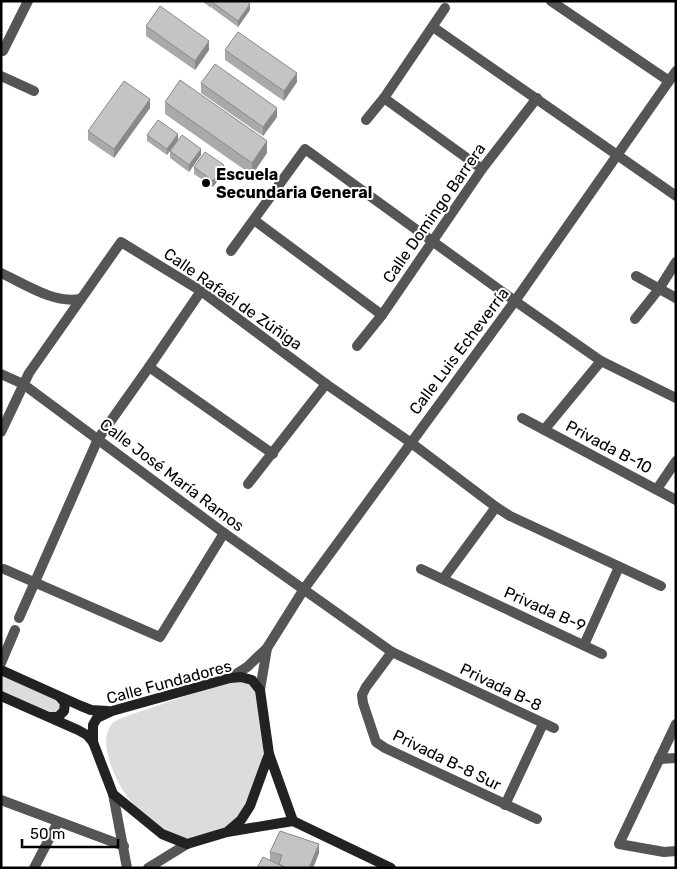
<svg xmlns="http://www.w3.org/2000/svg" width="677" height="869" viewBox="0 0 677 869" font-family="Rubik,sans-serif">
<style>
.green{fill:#dcdcdc}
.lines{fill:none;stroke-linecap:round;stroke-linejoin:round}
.minor{stroke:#555;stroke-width:10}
.tertiary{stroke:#555;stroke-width:10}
.secondary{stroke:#222;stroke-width:10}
.wall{fill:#a9a9a9}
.shaded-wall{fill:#898989}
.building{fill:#c4c4c4;stroke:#898989}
.poi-dot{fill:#000;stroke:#fff;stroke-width:2}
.labels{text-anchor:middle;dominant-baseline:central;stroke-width:4;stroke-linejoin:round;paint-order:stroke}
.poi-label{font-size:16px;font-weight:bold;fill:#000;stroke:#fff;text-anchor:start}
.street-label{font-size:16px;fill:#000;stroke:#fff}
</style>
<rect width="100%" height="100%" fill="#fff"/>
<!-- green -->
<g class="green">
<polygon points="1,674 62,703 58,712 51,714 1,692"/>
<path d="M230,681h15l13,9c2,20 6,41 5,61 0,11 -11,48 -17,58 -8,11 -21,20 -34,24 -12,4 -24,8 -37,4 -17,-7 -41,-29 -51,-45 -10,-16 -26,-50 -13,-67 3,-4 9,-6 13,-8z"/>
</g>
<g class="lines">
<!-- minor -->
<g class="minor">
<polyline points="551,1 669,81"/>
<polyline points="433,27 676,196"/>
<polyline points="3,51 28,1"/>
<polyline points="1,76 34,91"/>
<polyline points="384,98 482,169"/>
<polyline points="366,120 384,98 445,8"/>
<polyline points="254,220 382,315"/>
<polyline points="231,251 305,149 515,301 601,361 676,398"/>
<path d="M1,273c24,11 53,31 79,26"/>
<polyline points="636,276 676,298"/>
<polyline points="635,319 659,289 676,262"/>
<polyline points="357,346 382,315 482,169 537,98"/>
<polyline points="149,367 273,454"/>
<polyline points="1,374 23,384 224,533 392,652 554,728"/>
<polyline points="522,418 676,500"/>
<polyline points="544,430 601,361"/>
<polyline points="1,432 29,373 121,242 201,291 326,384 410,442 496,507 510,516 661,586"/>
<polyline points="248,484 326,384"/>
<polyline points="657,489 676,461"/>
<polyline points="4,569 160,637 224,533"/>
<polyline points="421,569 602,654"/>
<polyline points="443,579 496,507"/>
<polyline points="19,618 98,439 149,367 201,291"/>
<polyline points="584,645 619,567"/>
<polyline points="392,652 366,687 362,695 363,703 376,742 385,748 537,819"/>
<polyline points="1,663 15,630"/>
<polyline points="676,724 619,844 664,852 676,851"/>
<polyline points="659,759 676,758"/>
<polyline points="1,800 124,846"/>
<polyline points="505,805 543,724"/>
<polyline points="34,868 58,822"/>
</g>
<!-- tertiary -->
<g class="tertiary">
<polyline points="230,678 247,667 267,648 304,589 515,301 676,71"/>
<polyline points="260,690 267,648"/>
<polyline points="113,794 127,868"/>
<polyline points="148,868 187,844"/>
</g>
<!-- secondary -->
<g class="secondary">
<polyline points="1,670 81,706 91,710 108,711"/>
<polyline points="1,696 78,730 87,735 93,742"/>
<polyline points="50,717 58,717 64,711 65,703 60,697"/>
<polyline points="269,754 293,821"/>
<polyline points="293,821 391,868"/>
<polyline points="227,832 241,820 250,806 269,754 260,690 252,680 241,677 230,678 112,711 97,718 93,725 93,742 113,794 162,834 187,844 227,832 293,821"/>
</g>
</g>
<!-- wall -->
<g class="wall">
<polygon points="202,1 247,1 250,10 238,27 212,8 212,6 211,8"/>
<polygon points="146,26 209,50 195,70 146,36"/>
<polygon points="225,50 297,82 284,101 225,60"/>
<polygon points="201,83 277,117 263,136 201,93"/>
<polygon points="165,102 267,153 252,175 165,114"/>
<polygon points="150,108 114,158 88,140 88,131"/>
<polygon points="178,134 167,155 147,141 147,135"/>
<polygon points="170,151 201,155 189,172 170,158"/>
<polygon points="194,167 224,172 213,187 194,174"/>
<polygon points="270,852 319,853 313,868 257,868 270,860"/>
</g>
<!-- shaded-wall -->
<g class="shaded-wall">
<polygon points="250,4 250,10 238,27 238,21"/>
<polygon points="209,41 209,50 195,70 195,61"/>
<polygon points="297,73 297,82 284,101 284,91"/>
<polygon points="150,99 150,108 114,158 114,149"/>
<polygon points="277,108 277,117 263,136 263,127"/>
<polygon points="178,134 178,140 167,155 167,149"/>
<polygon points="267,141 267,153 252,175 252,163"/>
<polygon points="201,149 201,155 189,172 189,165"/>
<polygon points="224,165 224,172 213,187 213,181"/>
<polygon points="319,844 319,853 313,868 309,868"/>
</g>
<!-- building -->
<g class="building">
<polygon points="213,1 247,1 250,4 238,21 212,2"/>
<polygon points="160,6 209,41 195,61 146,26"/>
<polygon points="238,32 297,73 284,91 225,50"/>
<polygon points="215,64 277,108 263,127 201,83"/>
<polygon points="180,80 267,141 252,163 165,102"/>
<polygon points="124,81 150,99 114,149 88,131"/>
<polygon points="158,120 178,134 167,149 147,135"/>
<polygon points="182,135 201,149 189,165 170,151"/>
<polygon points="205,152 224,165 213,181 194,167"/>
<polygon points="280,831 319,844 309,868 304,867 304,868 286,868 279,864 282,855 270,852"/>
<polygon points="263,857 286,868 257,868"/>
</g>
<!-- markers -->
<circle class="poi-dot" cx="206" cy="183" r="5"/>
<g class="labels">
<!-- poi labels -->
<g class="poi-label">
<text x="216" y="174">Escuela<tspan x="216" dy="18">Secundaria General</tspan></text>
</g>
<!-- street labels -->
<g class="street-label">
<text transform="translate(434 213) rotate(-55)">Calle Domingo Barrera</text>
<text transform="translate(233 299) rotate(35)">Calle Rafaél de Zúñiga</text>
<text transform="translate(459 351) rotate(-53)">Calle Luis Echeverría</text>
<text transform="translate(609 447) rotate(28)">Privada B-10</text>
<text transform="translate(172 475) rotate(37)">Calle José María Ramos</text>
<text transform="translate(545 609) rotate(24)">Privada B-9</text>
<text transform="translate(169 682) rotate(-15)">Calle Fundadores</text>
<text transform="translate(501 687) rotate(26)">Privada B-8</text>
<text transform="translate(447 760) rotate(26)">Privada B-8 Sur</text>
</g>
</g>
<!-- border -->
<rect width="677" height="869" fill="none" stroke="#000000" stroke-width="5"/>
<!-- scale -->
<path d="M22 839v8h96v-8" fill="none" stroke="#000000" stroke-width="2.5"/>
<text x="30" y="839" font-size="15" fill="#000000" stroke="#ffffff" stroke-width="4" paint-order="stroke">50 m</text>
</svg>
